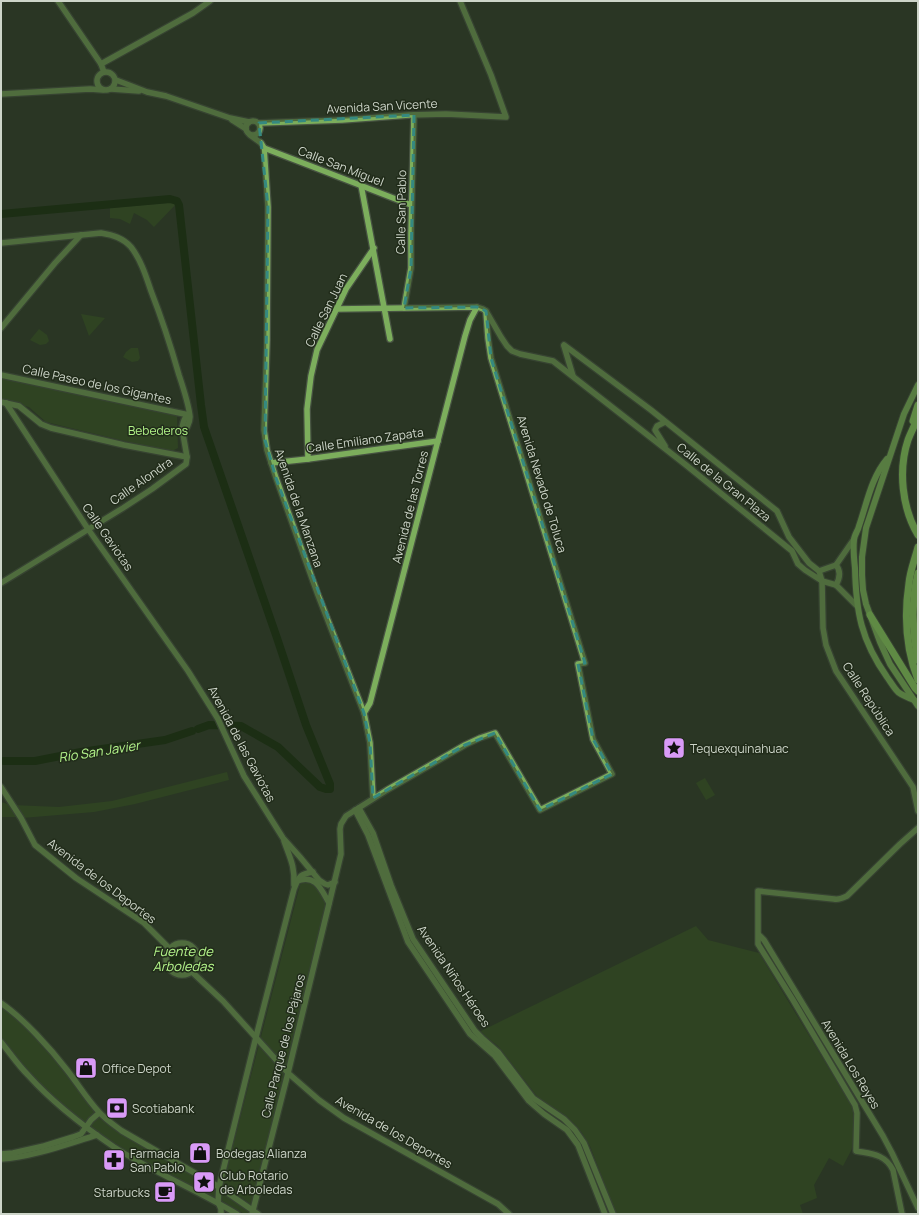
<svg xmlns="http://www.w3.org/2000/svg" width="919" height="1215" viewBox="0 0 919 1215" font-family="Manrope,sans-serif">
<style>
.green{fill:#355221}
.water{fill:#0c2400;stroke:#46593c}
.lines{fill:none;stroke-linecap:round;stroke-linejoin:round}
.river{stroke:#0c2400;stroke-width:8}
.secondary-casing{stroke:#475342;stroke-width:8}
.primary-casing{stroke:#475342;stroke-width:8}
.highway-casing{stroke:#475342;stroke-width:9}
.secondary{stroke:#7cae5c;stroke-width:5.5}
.primary{stroke:#8fd064;stroke-width:6}
.highway{stroke:#a1ef6b;stroke-width:7}
.marked{fill:none;stroke:#358980;stroke-width:3;stroke-dasharray:8 5;stroke-linejoin:round}
.labels{text-anchor:middle;dominant-baseline:central;stroke-width:3;stroke-linejoin:round;paint-order:stroke}
.street-label{font-size:12px;fill:#cdd5c9;stroke:#212c1a}
.park-label{font-size:12px;fill:#b1f388;stroke:#212c1a}
.poi-label{font-size:12px;fill:#cdd5c9;stroke:#212c1a;text-anchor:start}
.water-label{font-size:13px;font-style:italic;fill:#b5f78c;stroke:#212c1a}
</style>
<rect width="100%" height="100%" fill="#2a3624"/>
<!-- green -->
<g class="green">
<polygon points="178,202 154,227 147,220 134,213 130,224 120,219 110,218 110,208"/>
<polygon points="81,314 105,318 89,336"/>
<polygon points="39,329 47,335 49,341 46,344 40,345 30,340"/>
<polygon points="131,348 138,348 140,358 138,361 132,362 123,357 126,352"/>
<polygon points="1,377 177,416 178,448 170,452 46,422 29,407 1,400"/>
<polygon points="227,772 229,780 135,804 94,812 22,818 12,805 59,807 112,801"/>
<polygon points="705,778 715,795 706,800 696,783"/>
<polygon points="1,802 11,805 20,817 1,817"/>
<path d="M307,879c10,8 17,14 19,26l-73,301 -8,-6 -21,-14v-5l77,-300z"/>
<polygon points="696,926 708,940 759,953 853,1108 855,1114 854,1145 843,1166 829,1158 814,1185 817,1198 800,1205 803,1214 616,1214 590,1146 582,1133 574,1124 542,1101 536,1095 498,1046 481,1033 481,1031"/>
<polygon points="1,1004 38,1038 99,1114 218,1188 214,1199 136,1159 60,1106 1,1045"/>
<polygon points="222,1194 225,1194 252,1212 251,1214 244,1214 221,1200 221,1195"/>
</g>
<!-- water -->
<circle class="water" cx="183" cy="959" r="14"/>
<g class="lines">
<!-- river -->
<g class="river">
<polyline points="1,214 170,199 177,201 179,205 201,405 204,427 277,638 306,725 330,784 330,789 326,789 320,787 278,747 241,726 209,725 198,729"/>
<polyline points="4,761 35,761 81,752 165,740 192,731"/>
</g>
<!-- secondary casing -->
<g class="secondary-casing">
<g id="secondary">
<polyline points="58,1 101,64 104,72"/>
<polyline points="101,64 193,13 210,1"/>
<circle cx="106" cy="81" r="9"/>
<polyline points="116,80 147,92 166,96 230,118 249,122"/>
<polyline points="111,89 139,91"/>
<polyline points="1,94 90,89 103,90"/>
<polyline points="232,120 246,129"/>
<circle cx="253" cy="128" r="7"/>
<polyline points="259,123 342,120 409,115 446,114 506,117 491,75 460,1"/>
<polyline points="250,135 261,143 264,148 265,162 268,207 267,340 264,430 267,450 276,478 318,595 364,713 370,743 373,798"/>
<polyline points="264,148 316,168 411,205"/>
<polyline points="361,185 390,339"/>
<path d="M1,243l100,-10c12,2 22,5 30,14 10,13 15,29 20,44 11,28 20,56 28,84 4,12 10,30 11,42 0,5 -4,13 -7,17"/>
<polyline points="404,308 411,268 411,234 414,115"/>
<polyline points="336,309 477,307 483,309 486,311 501,337 507,346 512,351 520,354 553,361 686,465 792,551 798,564 805,570 822,581 836,585 857,606"/>
<polyline points="1,328 55,263 81,235"/>
<polyline points="564,345 651,410 777,511 789,537 809,563 819,571 822,581 823,628 826,645 836,671 913,787 918,811"/>
<polyline points="564,346 573,376"/>
<polyline points="1,375 189,415"/>
<polyline points="1,402 19,406 41,424 51,428 124,445 187,457"/>
<polyline points="6,403 88,529 188,671 218,719 244,776 283,838 300,857 319,880 325,884 328,885 335,882"/>
<polyline points="665,446 655,430 657,426 665,422"/>
<polyline points="308,459 307,409 311,376 317,350 346,289 374,248"/>
<polyline points="271,463 308,459 438,441"/>
<path d="M836,565c5,6 4,13 0,20"/>
<polyline points="819,571 836,565 854,539"/>
<path d="M1,583l122,-75 29,-19 34,-25 1,-7 -4,-23 -2,-3c2,-6 2,-14 8,-16"/>
<polyline points="364,713 370,703 465,336 470,320 477,307"/>
<polyline points="1,787 21,818 35,845 76,878 144,923 170,949"/>
<polyline points="359,808 373,833 391,885 413,939 475,1031 482,1038 498,1052 533,1098 564,1119 575,1130 584,1143 613,1214"/>
<polyline points="355,810 368,835 408,942 470,1034 495,1056 529,1101 544,1114 567,1130 578,1145 605,1214"/>
<path d="M284,841c6,17 11,25 10,44"/>
<path d="M297,881c19,-7 24,8 32,22"/>
<polyline points="759,935 764,940 883,1136 892,1153 918,1208"/>
<circle cx="182" cy="959" r="16"/>
<polyline points="192,972 223,1001 288,1073 319,1100 344,1118 498,1204 509,1214"/>
<path d="M1,1003c22,15 50,46 66,67 11,14 20,29 32,42 6,7 15,13 23,19l97,56 39,27"/>
<path d="M1,1042c9,11 17,23 27,33 25,28 55,51 86,72 39,25 83,43 123,67"/>
<polyline points="1,1154 13,1153 44,1146 73,1137 81,1134 91,1120 99,1113"/>
<path d="M1,1159c32,-2 66,-15 96,-24"/>
<path d="M221,1214v-5l-3,-7 1,-15 37,-150 38,-148c5,-12 5,-15 19,-17"/>
<polyline points="252,1214 288,1073 336,875 341,854 340,829 341,824 346,816 387,790 465,745 480,738 495,733 540,810 612,774 593,739 578,664 585,663 491,358 488,338 486,311"/>
<path d="M902,1214l-9,-44c-8,-16 -21,-16 -37,-19l1,-38 -2,-8 -62,-105 -35,-56v-53l76,8c5,1 9,-1 13,-3l53,-52 18,-16"/>
</g>
</g>
<!-- primary casing -->
<g class="primary-casing">
<g id="primary">
<polyline points="918,385 904,414 866,528 862,557 862,575 863,590 866,604 880,642 890,664 918,706"/>
<path d="M887,459c-16,19 -20,44 -28,67 -1,5 -5,9 -5,14 -1,9 0,19 1,28 1,44 6,72 32,109 3,4 7,11 11,15 4,3 11,6 16,8"/>
</g>
</g>
<!-- highway casing -->
<g class="highway-casing">
<g id="highway">
<path d="M918,417c-3,8 -7,15 -10,23 -10,30 -6,68 10,95"/>
<polyline points="913,421 918,405"/>
<path d="M918,547c-3,12 -8,24 -9,36 -5,33 -3,66 9,97"/>
<path d="M918,573c-7,29 -6,58 0,87"/>
<polyline points="870,615 915,688 918,691"/>
</g>
</g>
<!-- secondary -->
<use href="#secondary" class="secondary"/>
<!-- primary -->
<use href="#primary" class="primary"/>
<!-- highway -->
<use href="#highway" class="highway"/>
</g>
<!-- marked area -->
<path d="M0 0H919V1215H0ZM414,115l-3,153 -7,40 73,-1 9,4 5,47 94,305 -7,1 15,75 19,35 -72,36 -45,-77 -30,12 -92,53 -3,-55 -6,-30 -88,-235 -11,-38 3,-233 -9,-84z" fill="#2a3624" fill-opacity=".55" fill-rule="evenodd"/>
<path class="marked" d="M414,115l-3,153 -7,40 73,-1 9,4 5,47 94,305 -7,1 15,75 19,35 -72,36 -45,-77 -30,12 -92,53 -3,-55 -6,-30 -88,-235 -11,-38 3,-233 -9,-84z"/>
<!-- icons -->
<defs>
<g id="sight-square" transform="scale(1.15)"><rect x="-9" y="-9" width="18" height="18" rx="4" fill="#d99af7" stroke="#212c1a"/><path d="M0-6L1.8-2.2L6-1.7L2.9 1.2L3.7 5.4L0 3.3L-3.7 5.4L-2.9 1.2L-6-1.7L-1.8-2.2Z" fill="#111"/></g>
<g id="shop-square" transform="scale(1.15)"><rect x="-9" y="-9" width="18" height="18" rx="4" fill="#d99af7" stroke="#212c1a"/><path d="M-5-2.5h2.3a2.7 3.5 0 0 1 5.4 0H5L5.5 6h-11ZM-1.5-2.5h3a1.5 2.3 0 0 0-3 0Z" fill="#111"/></g>
<g id="bank-square" transform="scale(1.15)"><rect x="-9" y="-9" width="18" height="18" rx="4" fill="#d99af7" stroke="#212c1a"/><path d="M-6-4H6V4H-6ZM0-2.3a2.3 2.3 0 1 0 0 4.6a2.3 2.3 0 1 0 0-4.6Z" fill="#111"/></g>
<g id="pharmacy-square" transform="scale(1.15)"><rect x="-9" y="-9" width="18" height="18" rx="4" fill="#d99af7" stroke="#212c1a"/><path d="M-2-6h4v4h4v4h-4v4h-4v-4h-4v-4h4Z" fill="#111"/></g>
<g id="cafe-square" transform="scale(1.15)"><rect x="-9" y="-9" width="18" height="18" rx="4" fill="#d99af7" stroke="#212c1a"/><path d="M-5.5-4.5H6V0H3Q3 3.5 0 3.5H-2.5Q-5.5 3.5-5.5 0ZM3-3.2v2h1.7v-2ZM-6 4.5H4V6H-6Z" fill="#111"/></g>
</defs>
<g fill-rule="evenodd">
<use href="#sight-square" x="674" y="748"/>
<use href="#shop-square" x="86" y="1068"/>
<use href="#bank-square" x="117" y="1108"/>
<use href="#shop-square" x="200" y="1153"/>
<use href="#pharmacy-square" x="114" y="1160"/>
<use href="#sight-square" x="204" y="1182"/>
<use href="#cafe-square" x="165" y="1192"/>
</g>
<g class="labels">
<!-- street labels -->
<g class="street-label">
<text transform="translate(382 106) rotate(-3)">Avenida San Vicente</text>
<text transform="translate(341 166) rotate(21)">Calle San Miguel</text>
<text transform="translate(401 212) rotate(-89)">Calle San Pablo</text>
<text transform="translate(326 310) rotate(-64)">Calle San Juan</text>
<text transform="translate(97 384) rotate(12)">Calle Paseo de los Gigantes</text>
<text transform="translate(365 440) rotate(-8)">Calle Emiliano Zapata</text>
<text transform="translate(141 481) rotate(-35)">Calle Alondra</text>
<text transform="translate(724 482) rotate(39)">Calle de la Gran Plaza</text>
<text transform="translate(542 484) rotate(73)">Avenida Nevado de Toluca</text>
<text transform="translate(410 507) rotate(-76)">Avenida de las Torres</text>
<text transform="translate(299 508) rotate(71)">Avenida de la Manzana</text>
<text transform="translate(108 537) rotate(55)">Calle Gaviotas</text>
<text transform="translate(869 699) rotate(57)">Calle República</text>
<text transform="translate(242 744) rotate(62)">Avenida de las Gaviotas</text>
<text transform="translate(102 881) rotate(37)">Avenida de los Deportes</text>
<text transform="translate(454 976) rotate(56)">Avenida Niños Héroes</text>
<text transform="translate(283 1046) rotate(-76)">Calle Parque de los Pájaros</text>
<text transform="translate(851 1064) rotate(59)">Avenida Los Reyes</text>
<text transform="translate(394 1132) rotate(30)">Avenida de los Deportes</text>
</g>
<!-- park labels -->
<g class="park-label">
<text x="158" y="430">Bebederos</text>
</g>
<!-- poi labels -->
<g class="poi-label">
<text x="690" y="748">Tequexquinahuac</text>
<text x="102" y="1068">Office Depot</text>
<text x="132" y="1108">Scotiabank</text>
<text x="130" y="1153">Farmacia<tspan x="130" dy="14">San Pablo</tspan></text>
<text x="216" y="1153">Bodegas Alianza</text>
<text x="220" y="1175">Club Rotario<tspan x="220" dy="14">de Arboledas</tspan></text>
<text x="150" y="1192" text-anchor="end">Starbucks</text>
</g>
<!-- water labels -->
<g class="water-label">
<text transform="translate(99 751) rotate(-9)">Río San Javier</text>
<text x="183" y="951">Fuente de<tspan x="183" dy="15">Arboledas</tspan></text>
</g>
</g>
<!-- border -->
<rect width="919" height="1215" fill="none" stroke="#cdd5c9" stroke-width="4"/>
</svg>
